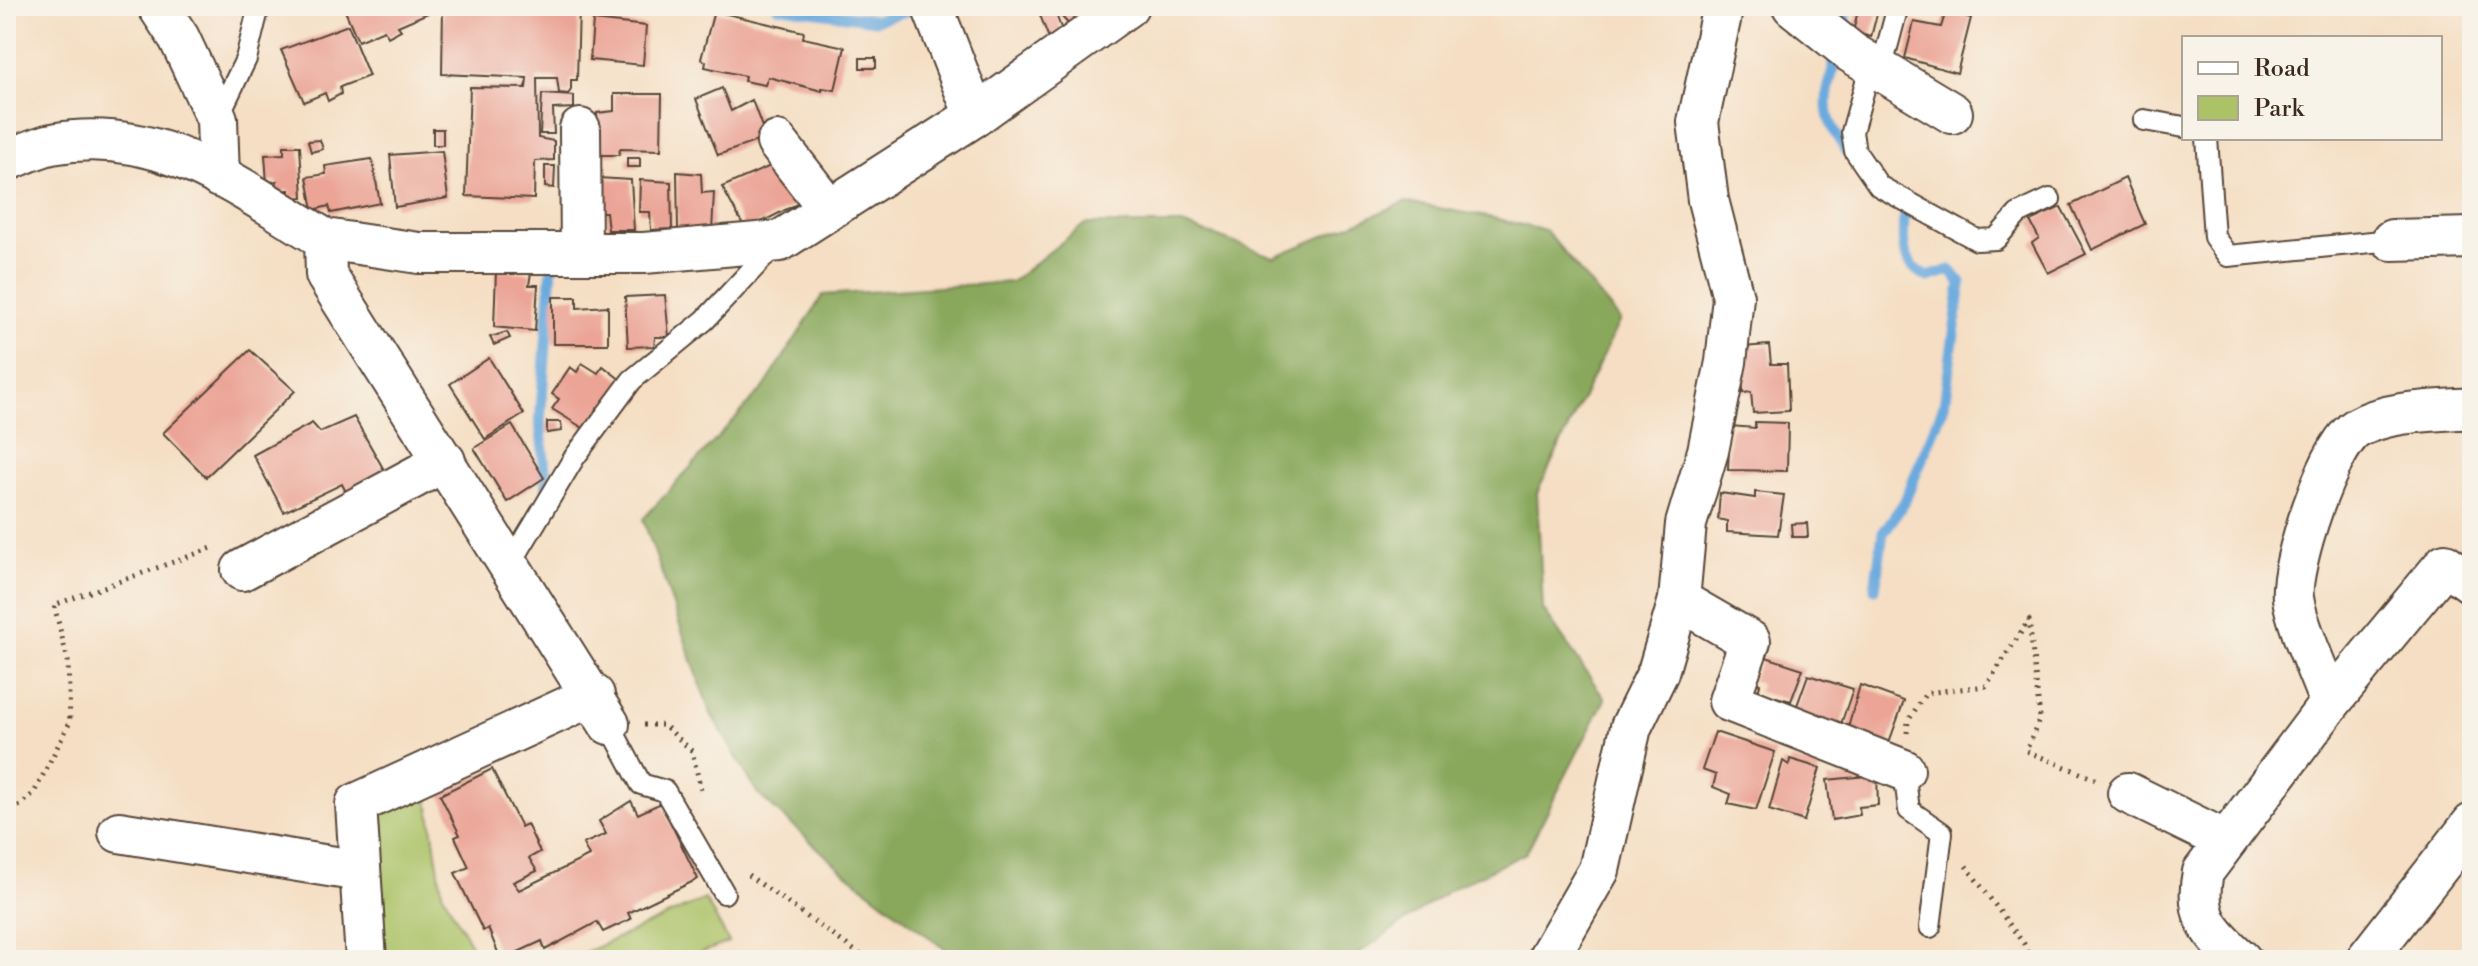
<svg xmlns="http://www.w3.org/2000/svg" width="2478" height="966" viewBox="0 0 2478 966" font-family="'Libre Bodoni',serif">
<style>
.green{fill:#acc267;stroke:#747642;stroke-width:2}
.forest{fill:#89a85c;stroke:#62693d;stroke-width:2}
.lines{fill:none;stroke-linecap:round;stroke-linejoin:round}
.stream{stroke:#6caade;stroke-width:11}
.building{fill:#eba496}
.lane-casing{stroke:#574537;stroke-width:24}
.street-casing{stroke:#574537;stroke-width:44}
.path{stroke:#574537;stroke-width:5;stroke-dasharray:2 6;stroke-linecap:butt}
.lane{stroke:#fff;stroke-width:20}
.street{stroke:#fff;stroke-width:40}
</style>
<rect width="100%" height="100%" fill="#f7f3e8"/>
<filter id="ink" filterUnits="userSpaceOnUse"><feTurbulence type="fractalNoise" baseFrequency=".0125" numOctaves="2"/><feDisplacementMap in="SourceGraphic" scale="16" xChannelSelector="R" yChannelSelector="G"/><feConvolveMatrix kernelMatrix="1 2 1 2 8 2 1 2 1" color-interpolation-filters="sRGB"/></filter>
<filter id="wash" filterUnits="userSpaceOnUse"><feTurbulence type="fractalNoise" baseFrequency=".006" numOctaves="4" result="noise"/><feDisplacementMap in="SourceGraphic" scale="32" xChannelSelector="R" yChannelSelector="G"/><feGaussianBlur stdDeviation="1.8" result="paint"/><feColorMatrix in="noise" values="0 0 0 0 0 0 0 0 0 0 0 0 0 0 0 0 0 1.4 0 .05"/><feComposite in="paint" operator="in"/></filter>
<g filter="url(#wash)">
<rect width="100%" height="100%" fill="#f5dec3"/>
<!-- green -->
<g class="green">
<polygon points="427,792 442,892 479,960 385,960 374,815"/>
<polygon points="705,899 729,942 683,960 568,960"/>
</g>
<!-- forest -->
<polygon class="forest" points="1405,202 1494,218 1546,231 1620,320 1537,493 1543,609 1605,699 1526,853 1451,889 1349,960 959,960 842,870 758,794 710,712 643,519 765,386 823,295 1011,282 1085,224 1182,224 1274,257"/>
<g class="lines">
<!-- stream -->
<g class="stream">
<polyline points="777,6 875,20 924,6"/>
<polyline points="1841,36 1849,6"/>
<path d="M1837,53c-13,51 -18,61 15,105"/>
<polyline points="547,489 540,422 552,267"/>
<path d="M1875,588l8,-55 21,-30 40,-98 17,-122 -11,-13 -22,7c-31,-14 -25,-42 -23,-70l-7,-4"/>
</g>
</g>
<g id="blocks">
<!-- building -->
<g class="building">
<polygon points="343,6 425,6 428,13 398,26 401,30 388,37 384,30 358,41"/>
<polygon points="443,6 579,6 577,80 571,80 571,90 568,94 559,93 557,78 537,78 538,138 554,141 554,160 535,161 534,199 466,196 470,87 526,88 527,78 442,74"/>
<polygon points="1052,6 1100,6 1073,29"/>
<polygon points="1859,6 1879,6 1871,37 1853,32"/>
<polygon points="1054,9 1064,36 1050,41 1040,15"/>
<polygon points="714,11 804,32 803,38 845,47 835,90 822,88 822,91 768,77 765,85 744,81 745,76 705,67 706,62 701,59"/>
<polygon points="1946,11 1971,18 1957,73 1905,58 1914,22 1941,27"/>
<polygon points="593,20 646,26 643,65 590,60"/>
<polygon points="348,25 369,76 340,87 341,94 328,101 325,93 304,102 281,50"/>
<rect x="860" y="58" width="16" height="10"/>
<polygon points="722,88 731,111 752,100 766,138 718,155 696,99"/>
<polygon points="542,94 574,96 574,108 553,109 554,134 540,134"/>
<polygon points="614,94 662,94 661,150 620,149 619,155 598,155 597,113 614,111"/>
<rect x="433" y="129" width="10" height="16"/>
<polygon points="320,140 323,149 311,152 308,141"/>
<polygon points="284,146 300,146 303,197 290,198 289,190 277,192 277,181 267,183 265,155 284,154"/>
<polygon points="442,151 448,198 395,207 390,155"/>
<rect x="627" y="158" width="13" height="9"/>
<polygon points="372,159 380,203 331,213 329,206 313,210 307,177 326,174 325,166"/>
<polygon points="782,161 799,203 746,230 722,187"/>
<polygon points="545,166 555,166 554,188 545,187"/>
<polygon points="677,172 701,174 702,193 714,192 712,231 678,231"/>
<polygon points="598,178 631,180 634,230 608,230 606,212 597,212"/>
<polygon points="2125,178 2145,224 2092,250 2071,205"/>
<polygon points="640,180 671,182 672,229 651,230 650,212 639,212"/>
<polygon points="2061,207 2086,254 2048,273 2032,243 2039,238 2030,221"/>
<polygon points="496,270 531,273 529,285 538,285 535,331 494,327"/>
<polygon points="665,295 669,337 655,337 654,346 628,347 625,297"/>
<polygon points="553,297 577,297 577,308 608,306 608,344 553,344"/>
<polygon points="507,332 510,338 494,345 490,337"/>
<polygon points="1769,345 1771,364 1787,364 1789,411 1753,413 1751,392 1743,393 1742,347"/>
<polygon points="250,350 295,391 206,477 163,433"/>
<polygon points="489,358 524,414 485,439 450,384"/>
<polygon points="582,363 598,373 603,366 622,381 588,431 552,409 559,399 552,394 570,367 577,372"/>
<polygon points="354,417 384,470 346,492 342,484 284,512 253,455 312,423 320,432"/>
<polygon points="547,422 561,422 562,431 547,433"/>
<polygon points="1755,422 1788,423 1787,471 1728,470 1730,426 1755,428"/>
<polygon points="512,425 544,478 507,502 474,448"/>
<polygon points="1755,492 1784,495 1778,535 1727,532 1727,521 1718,519 1720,493 1755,498"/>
<polygon points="1807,523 1808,537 1792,537 1791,524"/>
<polygon points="1763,656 1803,669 1791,701 1758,692 1760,684 1752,681"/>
<polygon points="1808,675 1853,689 1840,727 1795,711"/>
<polygon points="1860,685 1904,701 1888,745 1848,728"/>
<polygon points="1715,732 1775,752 1756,810 1728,804 1731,794 1713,787 1716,775 1702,770"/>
<polygon points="1790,759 1820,768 1804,821 1769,810 1783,761 1789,765"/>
<polygon points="492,769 521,827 527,824 540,852 529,858 537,871 513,882 519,890 589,856 583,844 606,834 599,821 631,801 638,814 661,803 698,879 628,913 631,919 603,932 597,922 545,950 542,941 501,960 488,928 483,931 455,873 469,867 455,837 460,835 440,795"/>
<polygon points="1877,775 1878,805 1859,807 1860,815 1832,820 1827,780"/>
</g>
</g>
</g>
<g filter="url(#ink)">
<use href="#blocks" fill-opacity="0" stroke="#574537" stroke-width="2"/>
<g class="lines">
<!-- lane casing -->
<g class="lane-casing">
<g id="lane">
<polyline points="1871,64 1852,132 1855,151 1879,186 1977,240 1996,239 2018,214 2050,199"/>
<polyline points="1881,70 1898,6"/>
<polyline points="217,119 246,59 259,6"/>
<polyline points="2144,120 2184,127"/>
<polyline points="2207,138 2214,237 2228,256 2392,240"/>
<polyline points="511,563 574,458 632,380 705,320 777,243"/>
<polyline points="609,724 641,784 665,791 724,893"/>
<polyline points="1904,770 1909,810 1942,833 1930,927"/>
</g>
</g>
<!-- street casing -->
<g class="street-casing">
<g id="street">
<polyline points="158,6 179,38 217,119 219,177"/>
<polyline points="932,6 975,116"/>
<polyline points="1793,6 1852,53 1952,113"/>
<polyline points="580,129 581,253"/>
<polyline points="777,142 829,209"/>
<path d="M6,161c15,-6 31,-14 46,-17 108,-20 185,43 273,95l1,36 283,449"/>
<polyline points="325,239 419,253 644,253 780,241 975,116 1128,6"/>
<polyline points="2392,240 2472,238"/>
<polyline points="242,570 445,461"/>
<polyline points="1679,600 1750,641 1729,701 1904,770"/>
<path d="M2330,703c-10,-29 -33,-76 -37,-105 -4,-31 36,-154 64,-170 31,-18 80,-17 115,-20"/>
<polyline points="2128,793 2226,841"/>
<polyline points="119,832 360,871"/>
<polyline points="366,960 356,804 594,695"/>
<polyline points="1547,960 1599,870 1631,727 1658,672 1679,600 1686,524 1708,451 1726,362 1733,297 1708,200 1698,122 1723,6"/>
<path d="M2241,960c-32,-28 -47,-44 -38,-88l127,-169 115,-139 27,19"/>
<polyline points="2366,960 2472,824"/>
</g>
</g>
<!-- path -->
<g class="path">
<polyline points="644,725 664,725 692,751 702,794"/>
<polyline points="1907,733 1908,721 1926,693 1986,686 2029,620 2040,718 2026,751 2095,779"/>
<polyline points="6,817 34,793 70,722 68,661 54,605 212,548"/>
<polyline points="1966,866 2024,944 2030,960"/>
<polyline points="748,875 868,960"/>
</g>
<!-- lane -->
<use href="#lane" class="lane"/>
<!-- street -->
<use href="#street" class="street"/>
</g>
</g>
<!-- margin -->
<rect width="2478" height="966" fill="none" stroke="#f7f3e8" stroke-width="32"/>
<!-- legend -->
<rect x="2182" y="36" width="260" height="104" fill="#f7f3e8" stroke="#aca397" stroke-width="2"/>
<rect x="2198" y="62" width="40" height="12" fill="#ffffff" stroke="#aca397" stroke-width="2"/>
<text x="2254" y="76" font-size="24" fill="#3b2a1e">Road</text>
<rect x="2198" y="96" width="40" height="24" fill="#acc267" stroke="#aca397" stroke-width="2"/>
<text x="2254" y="116" font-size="24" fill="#3b2a1e">Park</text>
</svg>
